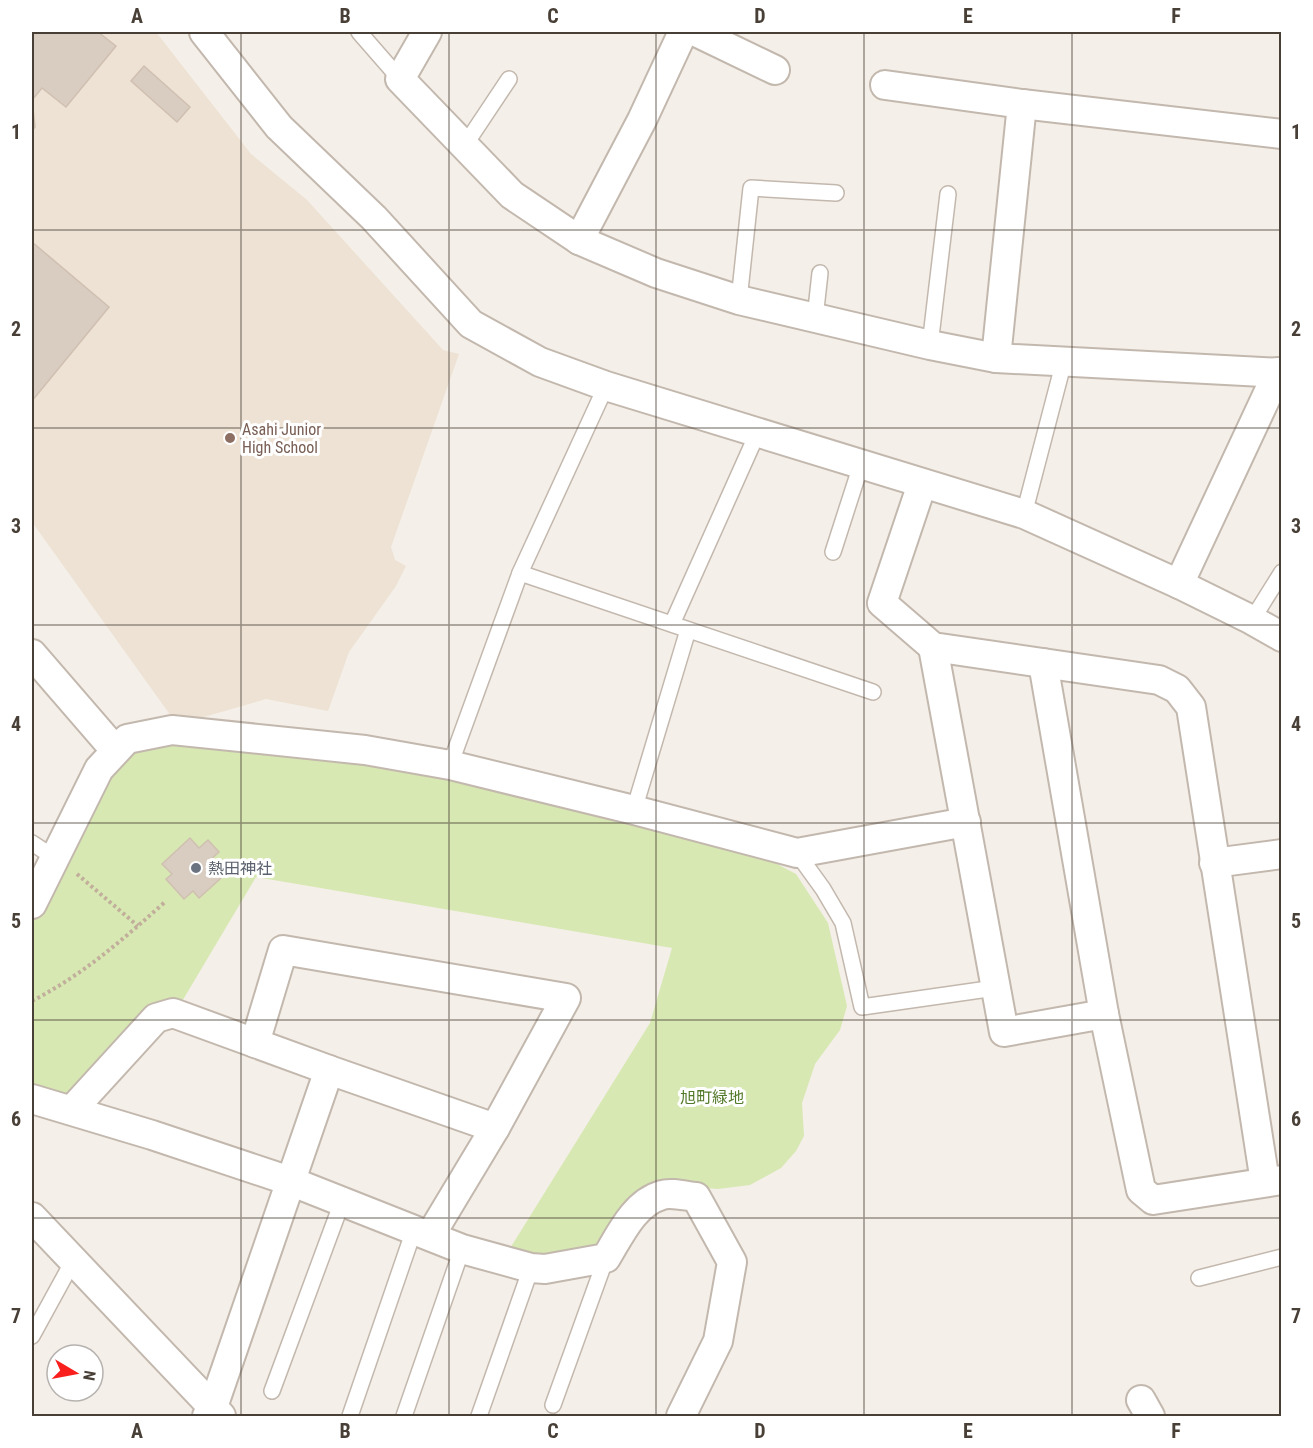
<svg xmlns="http://www.w3.org/2000/svg" width="1313" height="1448" viewBox="0 0 1313 1448" font-family="'Roboto Condensed','Noto Sans JP',sans-serif">
<style>
.education{fill:#ede2d3}
.green{fill:#d7e8b2}
.building{fill:#d9ccc1;stroke:#d0c0b1;stroke-width:1.5}
.lines{fill:none;stroke-linecap:round;stroke-linejoin:round}
.service-casing{stroke:#c3b8ae;stroke-width:18}
.minor-casing{stroke:#c3b8ae;stroke-width:32}
.path{stroke:#c1af9c;stroke-width:4;stroke-dasharray:3 3;stroke-linecap:butt}
.service{stroke:#fff;stroke-width:15}
.minor{stroke:#fff;stroke-width:28}
.grid{fill:none;stroke:#483f37;stroke-width:1.5;stroke-opacity:0.55}
.education-dot{fill:#8d6e63;stroke:#fff;stroke-width:2}
.worship-dot{fill:#6b7280;stroke:#fff;stroke-width:2}
.labels{text-anchor:middle;dominant-baseline:central;stroke-width:6;stroke-linejoin:round;paint-order:stroke}
.education-label{font-size:16px;fill:#785e54;stroke:#fff;text-anchor:start}
.worship-label{font-size:16px;fill:#5b616d;stroke:#fff;text-anchor:start}
.park-label{font-size:16px;fill:#53792a;stroke:#fff}
.neatline{fill:none;stroke:#483f37;stroke-width:2}
.grid-label{font-size:20px;text-anchor:middle;font-weight:bold;fill:#483f37}
</style>
<rect width="100%" height="100%" fill="#f4efe8"/>
<!-- education -->
<polygon class="education" points="32,32 156,32 251,154 307,200 443,350 459,354 391,547 395,560 406,566 396,586 349,652 328,711 266,699 193,720 171,716 32,522"/>
<!-- green -->
<polygon class="green" points="166,740 364,762 448,778 756,853 796,874 828,923 847,1006 840,1030 815,1064 802,1103 804,1136 796,1151 781,1168 750,1185 718,1189 681,1186 606,1246 547,1260 509,1250 650,1023 672,948 256,877 181,1003 68,1101 32,1091 32,925 109,775 133,748"/>
<!-- building -->
<g class="building">
<polygon points="32,32 98,32 116,46 66,107 42,88 32,100 35,127 32,131"/>
<polygon points="144,66 190,107 177,122 131,81"/>
<polygon points="32,242 109,307 32,401"/>
<polygon points="190,838 199,848 208,840 219,852 210,860 215,865 221,860 230,870 199,898 193,891 184,899 166,879 172,874 162,864"/>
</g>
<g class="lines">
<!-- service casing -->
<g class="service-casing">
<g id="service">
<polyline points="359,32 400,79"/>
<polyline points="465,145 509,79"/>
<polyline points="739,300 751,188 836,193"/>
<polyline points="815,318 820,273"/>
<polyline points="930,345 948,194"/>
<polyline points="1024,514 1064,361"/>
<polyline points="833,552 861,465"/>
<polyline points="520,573 873,692"/>
<polyline points="1252,620 1282,572"/>
<polyline points="672,624 757,434"/>
<polyline points="450,765 520,573 606,386"/>
<polyline points="634,810 688,630"/>
<polyline points="32,843 55,858"/>
<polyline points="797,853 823,889 843,923 862,1007 995,988"/>
<polyline points="1199,1278 1282,1257"/>
<polyline points="32,1336 73,1261"/>
<polyline points="272,1391 342,1202"/>
<polyline points="553,1405 606,1258"/>
<polyline points="350,1416 414,1230"/>
<polyline points="404,1416 462,1249"/>
<polyline points="479,1416 531,1268"/>
</g>
</g>
<!-- minor casing -->
<g class="minor-casing">
<g id="minor">
<polyline points="204,32 279,127 374,218 471,324 540,362 606,386 1024,514 1179,584 1252,620 1282,637"/>
<polyline points="427,32 400,79 512,195 579,240 656,273 739,300 930,345 996,358 1282,373"/>
<polyline points="696,32 775,70"/>
<polyline points="885,85 1022,104 1282,134"/>
<polyline points="579,240 642,120 683,32"/>
<polyline points="996,358 1022,104"/>
<polyline points="922,484 882,603 933,647 1159,680 1177,689 1191,707 1265,1182"/>
<polyline points="1179,584 1278,372"/>
<polyline points="933,647 1004,1032 1104,1014"/>
<polyline points="32,654 115,750"/>
<polyline points="1043,663 1104,1014 1141,1190 1153,1200 1282,1180"/>
<polyline points="1214,863 1282,854"/>
<polyline points="32,904 99,769 127,739 172,730 365,750 450,765 634,810 797,853 966,822"/>
<path d="M32,1099l120,36 138,46 172,68 69,19 14,1 61,-11c14,-23 28,-55 56,-63 9,-3 24,1 34,2l36,65 -14,79 -37,75"/>
<polyline points="72,1110 156,1018 173,1013 329,1070"/>
<polyline points="32,1217 221,1416"/>
<polyline points="430,1236 495,1128"/>
<polyline points="1141,1400 1150,1416"/>
<polyline points="207,1416 213,1407 329,1070 495,1128 566,998 283,950 255,1043"/>
</g>
</g>
<!-- path -->
<g class="path">
<polyline points="77,874 138,926"/>
<path d="M32,1001c52,-27 89,-60 133,-99"/>
</g>
<!-- service -->
<use href="#service" class="service"/>
<!-- minor -->
<use href="#minor" class="minor"/>
</g>
<!-- grid -->
<path class="grid" d="M241,32v1384M449,32v1384M656,32v1384M864,32v1384M1072,32v1384M32,230h1250M32,428h1250M32,625h1250M32,823h1250M32,1020h1250M32,1218h1250"/>
<!-- markers -->
<circle class="education-dot" cx="230" cy="438" r="6"/>
<circle class="worship-dot" cx="196" cy="868" r="6"/>
<g class="labels">
<!-- education labels -->
<g class="education-label">
<text x="242" y="429">Asahi Junior<tspan x="242" dy="18">High School</tspan></text>
</g>
<!-- worship labels -->
<g class="worship-label">
<text x="208" y="868">熱田神社</text>
</g>
<!-- park labels -->
<g class="park-label">
<text x="712" y="1097">旭町緑地</text>
</g>
</g>
<!-- border -->
<rect width="1313" height="1448" fill="none" stroke="#ffffff" stroke-width="66"/>
<!-- north arrow -->
<g transform="translate(75 1373) rotate(100)"><circle r="28" fill="#ffffff" stroke="#b6b2af" stroke-width="1.5"/>
<path d="M0-4.5L10 22L0 15L-10 22Z" fill="#f81f1c"/>
<text y="-9" font-size="16" font-weight="bold" text-anchor="middle" fill="#483f37">N</text>
</g>
<rect x="33" y="33" width="1247" height="1382" class="neatline"/>
<g class="grid-label">
<text x="137" y="23">A</text>
<text x="345" y="23">B</text>
<text x="553" y="23">C</text>
<text x="760" y="23">D</text>
<text x="968" y="23">E</text>
<text x="1176" y="23">F</text>
<text x="16" y="139">1</text>
<text x="1296" y="139">1</text>
<text x="16" y="336">2</text>
<text x="1296" y="336">2</text>
<text x="16" y="533">3</text>
<text x="1296" y="533">3</text>
<text x="16" y="731">4</text>
<text x="1296" y="731">4</text>
<text x="16" y="928">5</text>
<text x="1296" y="928">5</text>
<text x="16" y="1126">6</text>
<text x="1296" y="1126">6</text>
<text x="16" y="1323">7</text>
<text x="1296" y="1323">7</text>
<text x="137" y="1438">A</text>
<text x="345" y="1438">B</text>
<text x="553" y="1438">C</text>
<text x="760" y="1438">D</text>
<text x="968" y="1438">E</text>
<text x="1176" y="1438">F</text>
</g>
</svg>
